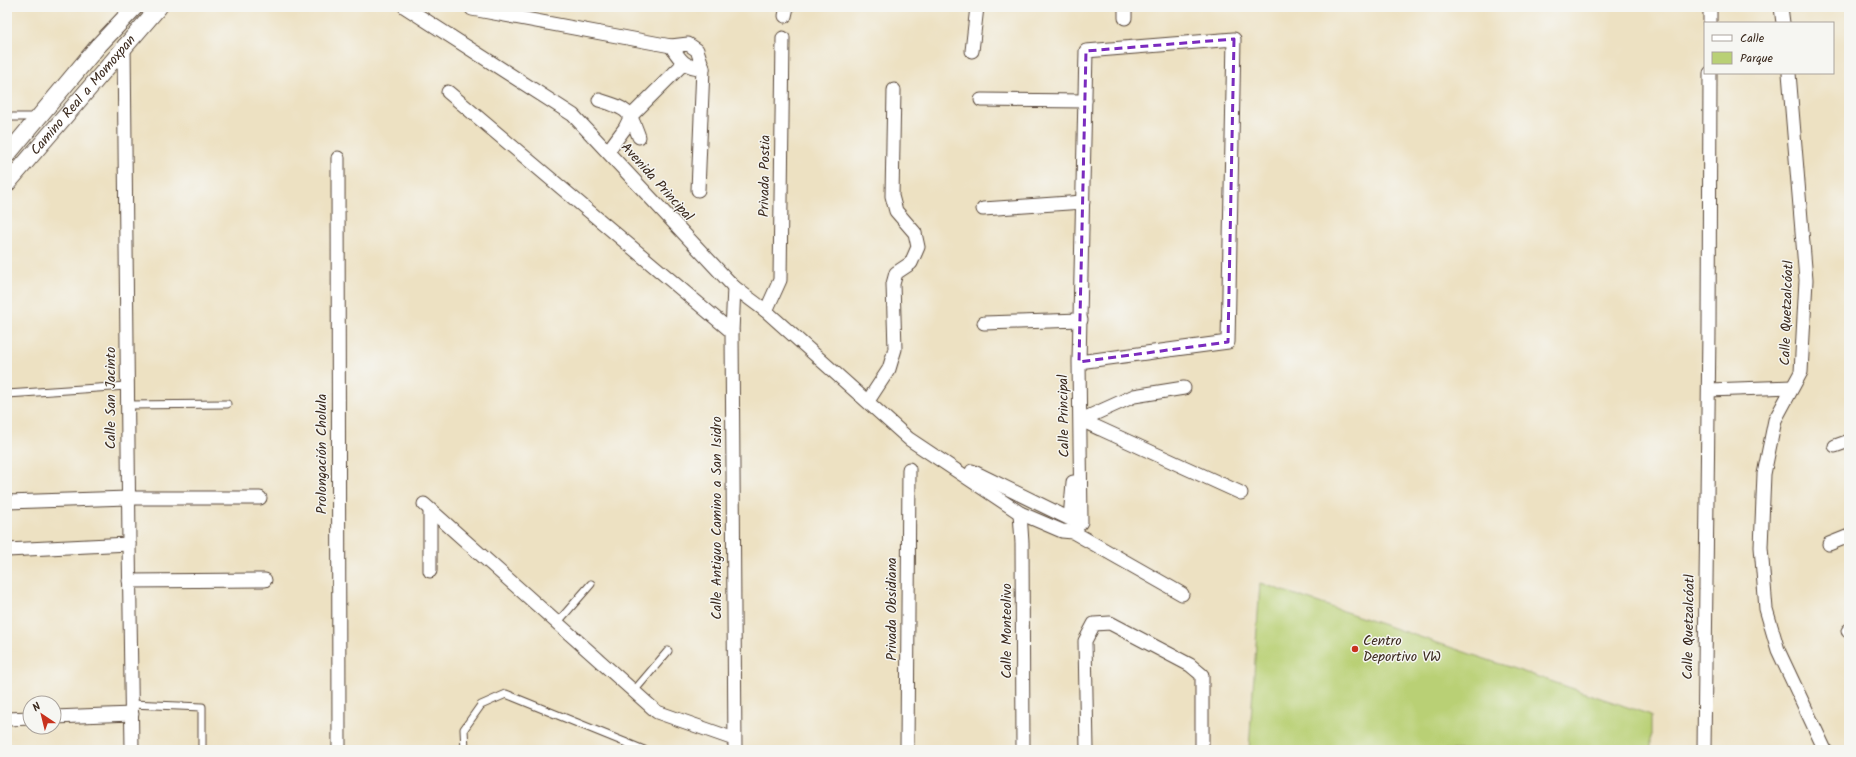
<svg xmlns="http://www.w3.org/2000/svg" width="1856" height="757" viewBox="0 0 1856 757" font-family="Kalam,sans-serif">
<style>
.green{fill:#b9d075;stroke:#7a7d4a}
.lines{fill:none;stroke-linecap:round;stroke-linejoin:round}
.service-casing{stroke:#564537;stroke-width:9}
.minor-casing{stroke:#564537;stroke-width:15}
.tertiary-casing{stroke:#564537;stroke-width:18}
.service{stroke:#fff;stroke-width:7}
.minor{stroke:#fff;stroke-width:13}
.tertiary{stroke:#fff;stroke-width:16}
.marked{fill:none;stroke:#7b2cbf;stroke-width:3;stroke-dasharray:8 5;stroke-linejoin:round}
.poi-dot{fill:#c8321e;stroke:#f6f6f2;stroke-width:1.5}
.labels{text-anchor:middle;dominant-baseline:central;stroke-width:3;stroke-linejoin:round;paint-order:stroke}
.street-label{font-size:14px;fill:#3b2a1e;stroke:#f6f6f2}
.poi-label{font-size:14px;fill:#3b2a1e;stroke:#f6f6f2;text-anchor:start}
</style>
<rect width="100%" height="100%" fill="#f6f6f2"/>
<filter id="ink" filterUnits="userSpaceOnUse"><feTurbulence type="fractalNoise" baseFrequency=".025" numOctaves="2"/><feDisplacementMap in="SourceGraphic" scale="8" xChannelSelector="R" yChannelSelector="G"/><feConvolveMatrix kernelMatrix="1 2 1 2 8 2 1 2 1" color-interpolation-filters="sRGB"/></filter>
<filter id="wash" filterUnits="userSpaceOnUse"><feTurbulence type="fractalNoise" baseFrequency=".012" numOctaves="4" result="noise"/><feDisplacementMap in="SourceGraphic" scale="16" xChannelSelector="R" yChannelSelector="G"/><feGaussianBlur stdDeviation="0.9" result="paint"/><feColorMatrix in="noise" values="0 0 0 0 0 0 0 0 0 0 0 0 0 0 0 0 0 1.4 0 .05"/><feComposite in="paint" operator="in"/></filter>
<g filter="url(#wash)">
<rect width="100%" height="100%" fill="#ede1c2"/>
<!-- green -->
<polygon class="green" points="1260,583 1651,715 1651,750 1249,750"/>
</g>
<g filter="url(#ink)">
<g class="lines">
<!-- service casing -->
<g class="service-casing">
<g id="service">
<polyline points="7,117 37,117"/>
<polyline points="7,394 127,386"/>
<polyline points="127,405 227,404"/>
<polyline points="557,623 591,584"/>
<polyline points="634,691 668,651"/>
<polyline points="131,704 202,707 202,750"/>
<polyline points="465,750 464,729 481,705 506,694 644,750"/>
</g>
</g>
<!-- minor casing -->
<g class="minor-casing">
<g id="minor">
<polyline points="405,7 573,115 734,287 766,311 909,439 1020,513 1062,531 1073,532 1182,594"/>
<polyline points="1125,7 1125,18"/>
<polyline points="1710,7 1710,23"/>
<polyline points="1781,7 1783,23"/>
<polyline points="472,9 671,46"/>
<polyline points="785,16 787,7"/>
<path d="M688,44l9,6 6,18c-18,0 -23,-8 -32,-22z"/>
<polyline points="124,45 129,544 132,750"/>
<polyline points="972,51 977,7"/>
<polyline points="1789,73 1806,280 1801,372 1775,420 1764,474 1761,547 1766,609 1778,650 1825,750"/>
<polyline points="448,92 732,332"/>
<path d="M599,100c28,9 30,9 40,37"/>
<polyline points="981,100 1085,101"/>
<polyline points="608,151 625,128 631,116 684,63"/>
<polyline points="338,158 339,750"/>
<polyline points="698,190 703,68"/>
<polyline points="983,209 1083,202"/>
<polyline points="734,287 732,332 735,750"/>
<polyline points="766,311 780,280 783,38"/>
<polyline points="984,323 1081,320"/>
<polyline points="1709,390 1792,387"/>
<polyline points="868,401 889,369 895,349 893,284 896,273 911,263 918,247 915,233 896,211 892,196 894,90"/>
<polyline points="1081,420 1134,396 1184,388"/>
<polyline points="1100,429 1081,420 1241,493"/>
<polyline points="1835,446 1849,441"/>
<polyline points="972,471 1070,519 1073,482"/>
<polyline points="7,502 128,498 260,498"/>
<polyline points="424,504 657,712 734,739"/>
<polyline points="1020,513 1022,543 1023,750"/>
<polyline points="1073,532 1081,522 1079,362 1086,51 1234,39 1228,342 1079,362"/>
<polyline points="1829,544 1849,536"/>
<polyline points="7,550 129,544"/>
<polyline points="430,571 430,510"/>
<polyline points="129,581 265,580"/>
<polyline points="1848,631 1849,630"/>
<polyline points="54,717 132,714"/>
<polyline points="8,719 30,718"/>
<polyline points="907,750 909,469"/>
<polyline points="1087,750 1085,641 1094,624 1110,623 1190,665 1202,675 1202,750"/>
<polyline points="1704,750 1709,330 1710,73"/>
</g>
</g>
<!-- tertiary casing -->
<g class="tertiary-casing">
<g id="tertiary">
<polyline points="7,155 98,46 135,7"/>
<path id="s1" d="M7,184l152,-177"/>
</g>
</g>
<!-- service -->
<use href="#service" class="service"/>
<!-- minor -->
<use href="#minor" class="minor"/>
<!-- tertiary -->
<use href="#tertiary" class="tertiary"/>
</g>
</g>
<!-- marked area -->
<path class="marked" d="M1234,39l-6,303 -149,20 7,-311z"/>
<!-- markers -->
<circle class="poi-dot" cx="1355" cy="649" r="4"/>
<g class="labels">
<!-- street labels -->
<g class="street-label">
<text stroke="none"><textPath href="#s1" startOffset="117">Camino Real a Momoxpan</textPath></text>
<text transform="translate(765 176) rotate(-89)">Privada Postia</text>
<text transform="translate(657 182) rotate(48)">Avenida Principal</text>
<text transform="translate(1787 313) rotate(-88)">Calle Quetzalcóatl</text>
<text transform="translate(111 398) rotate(-90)">Calle San Jacinto</text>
<text transform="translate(1064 416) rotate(-91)">Calle Principal</text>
<text transform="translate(322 454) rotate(-90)">Prolongación Cholula</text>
<text transform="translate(717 518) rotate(-90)">Calle Antiguo Camino a San Isidro</text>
<text transform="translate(892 609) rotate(-90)">Privada Obsidiana</text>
<text transform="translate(1689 627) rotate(-89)">Calle Quetzalcóatl</text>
<text transform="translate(1007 631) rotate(-90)">Calle Monteolivo</text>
</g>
<!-- poi labels -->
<g class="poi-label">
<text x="1363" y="641">Centro<tspan x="1363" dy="16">Deportivo VW</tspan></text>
</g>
</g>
<!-- margin -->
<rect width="1856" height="757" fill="none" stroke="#f6f6f2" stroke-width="24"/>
<!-- legend -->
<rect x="1704" y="22" width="130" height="52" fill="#f6f6f2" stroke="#aba49d"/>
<rect x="1712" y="35" width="20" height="6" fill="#ffffff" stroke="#aba49d"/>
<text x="1740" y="42" font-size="12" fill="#3b2a1e">Calle</text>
<rect x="1712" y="52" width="20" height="12" fill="#b9d075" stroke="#aba49d"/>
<text x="1740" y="62" font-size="12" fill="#3b2a1e">Parque</text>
<!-- north arrow -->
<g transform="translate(42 715) rotate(325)"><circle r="19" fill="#f6f6f2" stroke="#aba49d"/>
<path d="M0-3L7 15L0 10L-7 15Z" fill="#c8321e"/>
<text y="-6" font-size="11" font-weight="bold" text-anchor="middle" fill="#3b2a1e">N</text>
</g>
</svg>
